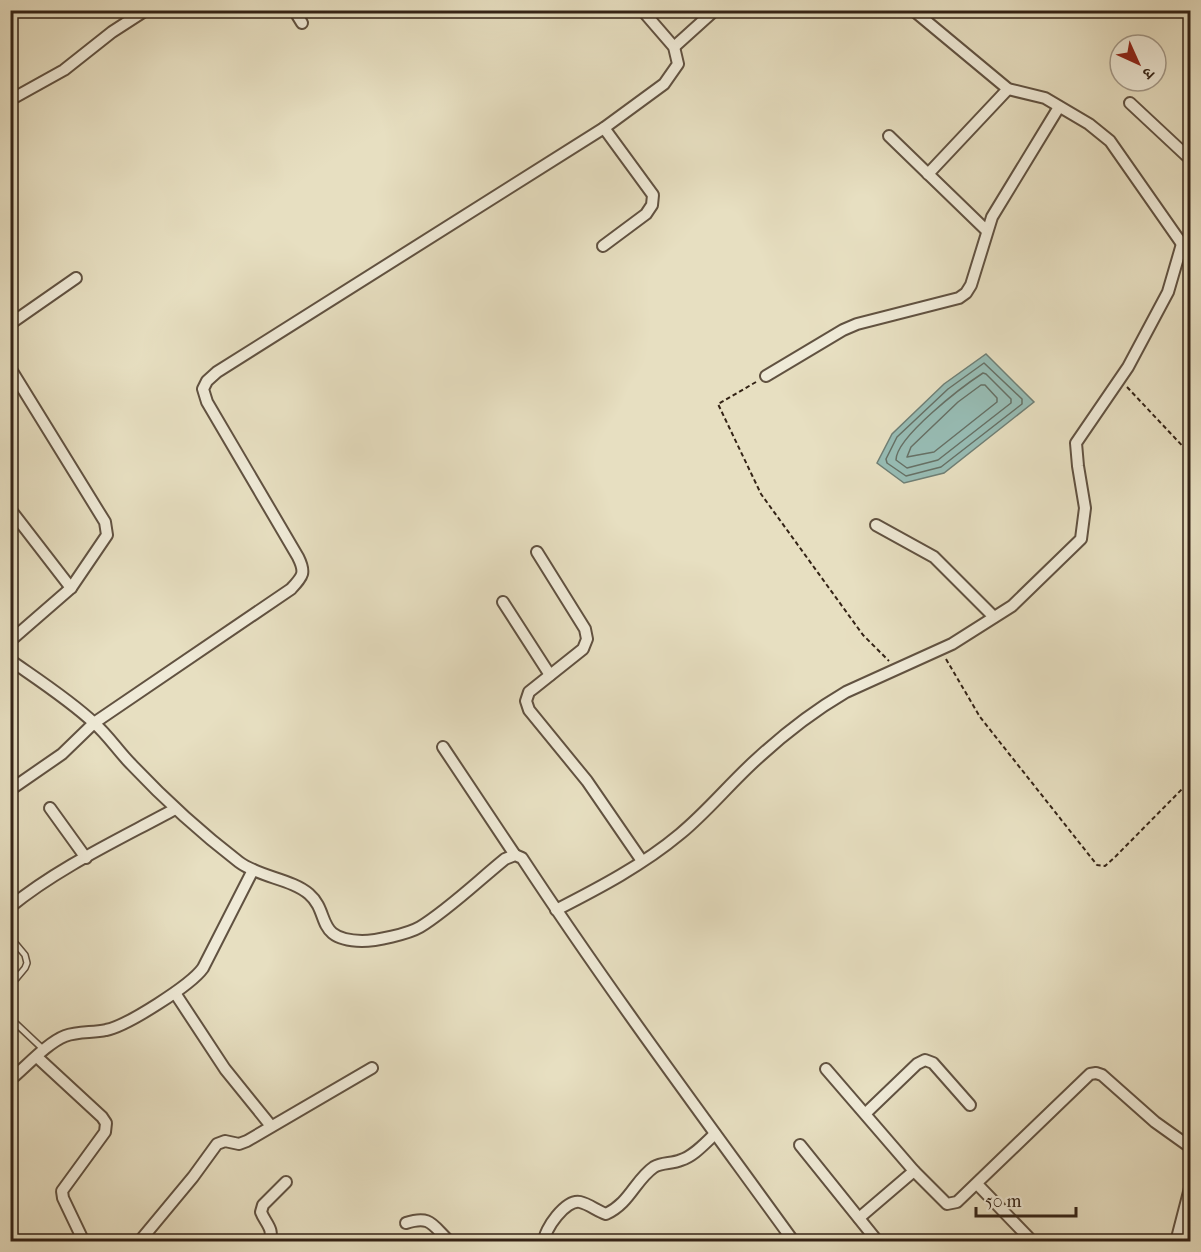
<svg xmlns="http://www.w3.org/2000/svg" width="1201" height="1252" viewBox="0 0 1201 1252" font-family="'IM FELL French Canon','Noto Serif Devanagari',serif">
<style>
.water{fill:#97bcb4;stroke:#6f7f75;stroke-width:1.5}
.lines{fill:none;stroke-linecap:round;stroke-linejoin:round}
.shore{stroke:#667065;stroke-width:1.5}
.lane-casing{stroke:#615241;stroke-width:8}
.street-casing{stroke:#615241;stroke-width:14}
.path{stroke:#342316;stroke-width:2;stroke-dasharray:4.5 3;stroke-linecap:butt}
.lane{stroke:#efead7;stroke-width:5}
.street{stroke:#efead7;stroke-width:10}
</style>
<rect width="100%" height="100%" fill="#e7dfc1"/>
<filter id="stains"><feTurbulence type="fractalNoise" baseFrequency=".00333" numOctaves="4"/><feColorMatrix values="0 0 0 0 .2 0 0 0 0 .09 0 0 0 0 .02 0 0 0 .5 -.17"/></filter>
<radialGradient id="worn" r=".72"><stop offset=".6" stop-color="#630" stop-opacity="0"/><stop offset="1" stop-color="#630" stop-opacity=".3"/></radialGradient>
<!-- water -->
<polygon class="water" points="986,354 1034,402 944,473 904,483 877,463 892,434 944,384"/>
<g class="lines">
<!-- shore -->
<g class="shore">
<polygon points="984,363 1022,399 1022,404 941,467 906,476 887,463 886,459 897,437 948,389"/>
<path d="M983,373l3,1 25,25v4l-73,57 -31,8 -11,-8c0,-23 67,-74 87,-87z"/>
<polygon points="981,385 985,385 997,398 997,402 934,452 907,457 911,447 958,402"/>
</g>
<!-- lane casing -->
<g class="lane-casing">
<g id="lane">
<polyline points="10,937 25,955 27,963 25,968 10,986"/>
<polyline points="10,1018 44,1050"/>
</g>
</g>
<!-- street casing -->
<g class="street-casing">
<g id="street">
<polyline points="294,10 302,23"/>
<polyline points="913,10 1008,89 1045,98 1089,124 1110,141 1182,244"/>
<polyline points="674,47 715,10"/>
<polyline points="10,100 64,70 112,32 146,10"/>
<polyline points="1130,103 1190,159"/>
<polyline points="889,136 986,230"/>
<polyline points="928,174 1008,89"/>
<polyline points="603,246 646,214 652,205 653,195 604,128"/>
<polyline points="10,324 76,278"/>
<polyline points="10,368 105,522 107,535 71,588 10,641"/>
<polyline points="766,376 843,330 857,324 959,298 966,293 971,285 992,217 1059,107"/>
<polyline points="10,509 71,588"/>
<polyline points="876,525 934,557 994,617"/>
<polyline points="537,552 585,629 587,639 583,649 529,692 526,701 529,710 587,781 642,861"/>
<polyline points="503,602 550,675"/>
<path d="M10,660c27,19 61,41 84,63 14,12 24,28 37,41 33,35 69,68 108,98 20,15 53,17 70,32 22,19 5,46 53,47 14,0 46,-7 58,-14 28,-17 59,-47 85,-68l10,-4 7,3c86,131 180,257 272,384"/>
<polyline points="443,747 515,855"/>
<path d="M10,790l52,-36 32,-31 197,-134c12,-13 15,-16 7,-32l-91,-155 -4,-13 4,-8 10,-9 387,-244 60,-44 14,-20 -4,-17 -32,-37"/>
<polyline points="50,808 86,858"/>
<path d="M10,907c49,-40 110,-68 165,-98"/>
<path d="M556,910c43,-22 87,-45 124,-76 28,-23 51,-52 78,-76 25,-23 59,-49 88,-66l106,-48 60,-38 69,-67 4,-31 -7,-42 -2,-23 52,-76 40,-75 14,-48 8,-7"/>
<polyline points="175,993 225,1069 271,1126"/>
<polyline points="37,1057 102,1117 106,1123 105,1132 62,1191 63,1198 84,1242"/>
<polyline points="826,1069 914,1171 947,1204 957,1202 1090,1074 1096,1073 1102,1075 1155,1122 1190,1147"/>
<path d="M10,1080c16,-13 37,-37 55,-44 13,-5 28,-3 41,-6 21,-4 85,-45 97,-62l50,-98"/>
<polyline points="866,1113 917,1064 925,1060 933,1063 970,1105"/>
<polyline points="800,1145 878,1242"/>
<polyline points="977,1184 1033,1242"/>
<polyline points="859,1218 914,1171"/>
<path d="M406,1223c25,-8 26,2 44,19"/>
<polyline points="139,1242 193,1177 217,1144 225,1141 239,1144 247,1141 372,1068"/>
<path d="M269,1242c6,-13 -4,-19 -8,-30l2,-7 23,-23"/>
<path d="M544,1242c0,-13 22,-43 36,-40 9,2 17,9 26,12 24,-11 29,-34 48,-47 8,-5 18,-3 27,-7 13,-4 24,-17 34,-26"/>
<polyline points="1176,1242 1190,1188"/>
</g>
</g>
<!-- path -->
<g class="path">
<polyline points="756,382 718,404 761,494 863,635 889,661"/>
<polyline points="1127,387 1190,454"/>
<polyline points="946,659 980,717 1097,865 1105,866 1116,856 1190,781"/>
</g>
<!-- lane -->
<use href="#lane" class="lane"/>
<!-- street -->
<use href="#street" class="street"/>
</g>
<!-- margin -->
<rect width="1201" height="1252" fill="none" stroke="#e7dfc1" stroke-width="36"/>
<rect x="12" y="12" width="1177" height="1228" fill="none" stroke="#342316" stroke-width="3"/>
<rect x="18" y="18" width="1165" height="1216" fill="none" stroke="#342316" stroke-width="1.5"/>
<!-- north arrow -->
<g transform="translate(1138 63) rotate(135)"><circle r="28" fill="#efead7" stroke="#a49a8a" stroke-width="1.5"/>
<path d="M0-4.5L10 22L0 15L-10 22Z" fill="#8f2418"/>
<text y="-9" font-size="16" font-weight="bold" text-anchor="middle" fill="#342316">उ</text>
</g>
<!-- scale -->
<path d="M976 1207v9h100v-9" fill="none" stroke="#342316" stroke-width="3"/>
<text x="985" y="1207" font-size="18" fill="#342316" stroke="#efead7" stroke-width="4.5" paint-order="stroke">50 m</text>
<rect width="100%" height="100%" filter="url(#stains)"/>
<rect width="100%" height="100%" fill="url(#worn)"/>
</svg>
